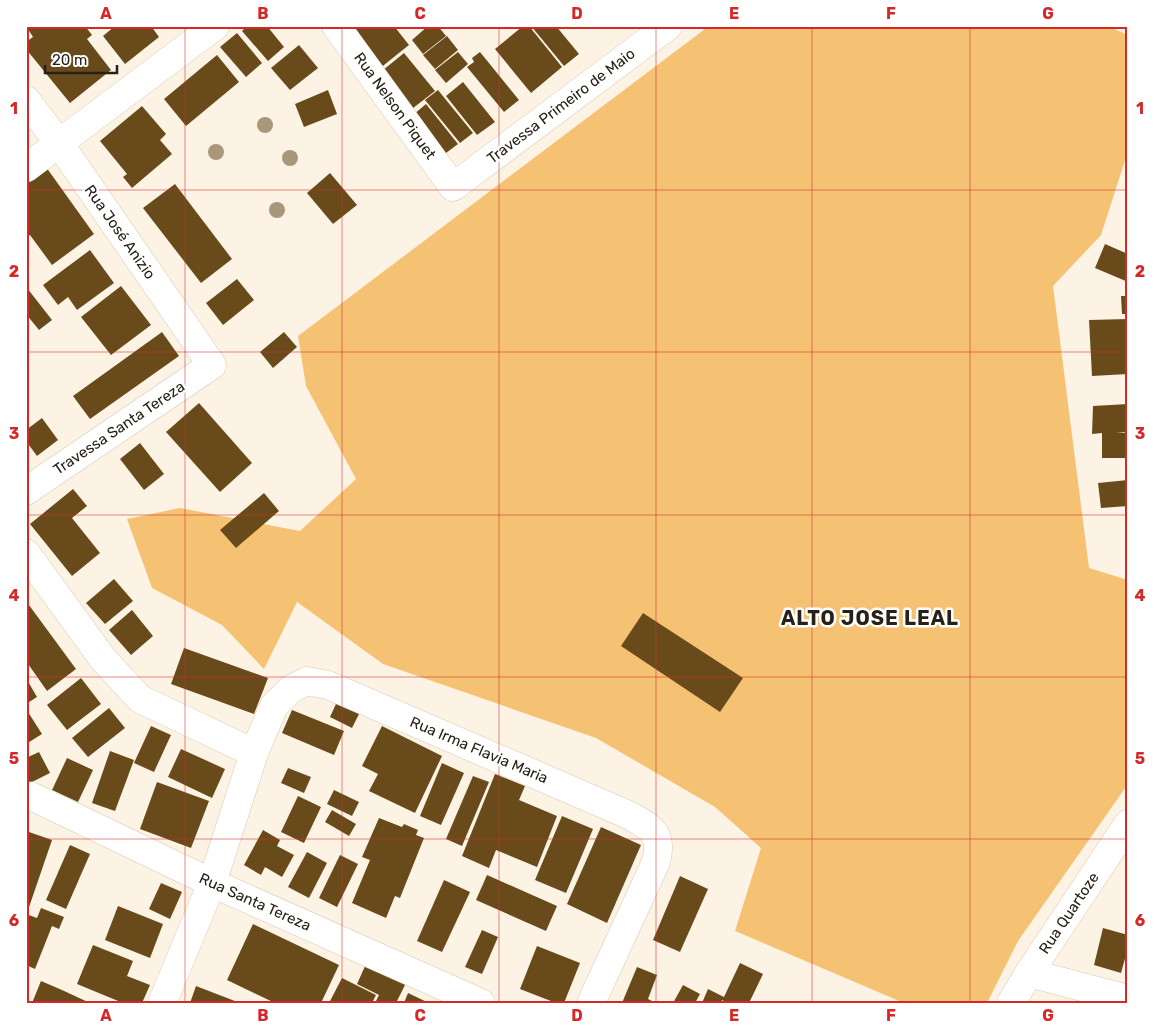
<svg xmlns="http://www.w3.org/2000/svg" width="1154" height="1029" viewBox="0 0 1154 1029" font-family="Rubik,sans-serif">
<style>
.green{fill:#f5c274}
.building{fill:#694b1b}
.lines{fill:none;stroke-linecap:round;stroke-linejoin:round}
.minor-casing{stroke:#d9c8b1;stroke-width:29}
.tertiary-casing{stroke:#d9c8b1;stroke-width:29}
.minor{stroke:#fff;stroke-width:28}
.tertiary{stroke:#fff;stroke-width:28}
.tree{fill:#a9977c}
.grid{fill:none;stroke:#d62828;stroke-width:1;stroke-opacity:0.55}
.labels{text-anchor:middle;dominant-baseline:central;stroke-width:5;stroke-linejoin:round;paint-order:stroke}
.street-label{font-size:15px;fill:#272118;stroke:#fff}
.district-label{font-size:20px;font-weight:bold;letter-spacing:1px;fill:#272118;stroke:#fff}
.neatline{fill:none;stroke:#d62828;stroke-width:2}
.grid-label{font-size:16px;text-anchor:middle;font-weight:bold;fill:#d62828}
</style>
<rect width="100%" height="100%" fill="#fdf3e4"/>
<!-- green -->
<polygon class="green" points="709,26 1107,26 1128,35 1128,151 1101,235 1053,286 1089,568 1128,580 1128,784 1018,941 987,1003 904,1003 735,931 761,848 715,807 596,738 383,664 297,602 264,669 222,625 152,588 127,519 180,508 300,531 356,479 306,386 298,336"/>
<!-- building -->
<g class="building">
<polygon points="26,26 85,26 92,35 87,39 111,70 70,103 26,49 26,42 33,37"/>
<polygon points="115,26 151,26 159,37 125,64 103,36"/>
<polygon points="247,26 267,26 284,47 268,61 242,31"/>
<polygon points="344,26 394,26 409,45 379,69"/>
<polygon points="428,26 438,26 446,36 423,54 412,40"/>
<polygon points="523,26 529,26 562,67 531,93 495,49"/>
<polygon points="531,26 556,26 579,54 564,66"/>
<polygon points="237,33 262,63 246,77 220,47"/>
<polygon points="447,36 458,50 435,69 423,55"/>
<polygon points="299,45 318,68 290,90 271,68"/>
<polygon points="458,52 468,64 446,83 435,70"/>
<polygon points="480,52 519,100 504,112 467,67 474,62 472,58"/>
<polygon points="404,53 435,91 408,112 377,75"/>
<polygon points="217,55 239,82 186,126 164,99"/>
<polygon points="463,82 495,122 477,135 446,96"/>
<polygon points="328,90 337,114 304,127 295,104"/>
<polygon points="438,90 473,133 460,143 425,100"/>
<polygon points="426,104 458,144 438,159 407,120"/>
<polygon points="142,106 166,134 160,140 172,154 132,188 123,177 127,174 100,141"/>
<polygon points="46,167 94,234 52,265 30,235 26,238 26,181"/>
<polygon points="330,173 357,205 333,224 307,193"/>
<polygon points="175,184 232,259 201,283 143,208"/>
<polygon points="1105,244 1128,254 1128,282 1095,268"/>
<polygon points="90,250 114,283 77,310 68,297 58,305 43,285"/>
<polygon points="237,279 254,300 223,325 206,303"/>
<polygon points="121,286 151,325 111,355 81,317"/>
<polygon points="27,288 52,320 39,330 26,314"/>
<polygon points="1121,296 1128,296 1128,314 1122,314"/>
<polygon points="1128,319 1128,374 1092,376 1089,320"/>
<polygon points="162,332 179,356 90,419 73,396"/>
<polygon points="284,332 297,347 273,368 260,352"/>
<polygon points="199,403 252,463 220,492 166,432"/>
<polygon points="1128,404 1128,432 1116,432 1128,433 1128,458 1102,458 1102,433 1092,434 1093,406"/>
<polygon points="42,418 58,440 37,456 26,441 26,430"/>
<polygon points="140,443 164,474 144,490 120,459"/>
<polygon points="1128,480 1128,506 1101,508 1098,483"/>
<polygon points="73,489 87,506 72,518 100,553 72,576 30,524"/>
<polygon points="264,493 279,511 236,548 220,530"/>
<polygon points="114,579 133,601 105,624 86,603"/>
<polygon points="26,601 76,669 47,691 26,661"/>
<polygon points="132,610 153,636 131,655 109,630"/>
<polygon points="643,613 743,678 720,712 621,646"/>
<polygon points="184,648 268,678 254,714 171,684"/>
<polygon points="26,678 37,697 26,704"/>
<polygon points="81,678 101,704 67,730 47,705"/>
<polygon points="341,693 364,704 352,728 330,717"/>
<polygon points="109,708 125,728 88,757 72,738"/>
<polygon points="292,710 344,731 334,755 282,733"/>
<polygon points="28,712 42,734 26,744 26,714"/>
<polygon points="151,726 171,735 154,772 134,763"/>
<polygon points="382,726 442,756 415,813 369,791 378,774 362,766"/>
<polygon points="181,749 225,769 212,798 168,777"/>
<polygon points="110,751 134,760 115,811 92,803"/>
<polygon points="39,752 50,773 26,785 26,758"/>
<polygon points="67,758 93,770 78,802 52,790"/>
<polygon points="442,763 464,773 441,825 420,816"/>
<polygon points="288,768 311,777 304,793 281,783"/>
<polygon points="495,774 525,786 519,800 557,816 537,867 496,850 489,868 462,856"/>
<polygon points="473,776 489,782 462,846 446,839"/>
<polygon points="157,782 209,801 191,848 140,829"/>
<polygon points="334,790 359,802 352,816 327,804"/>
<polygon points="298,796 321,807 304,843 281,832"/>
<polygon points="332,810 356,824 349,836 325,822"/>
<polygon points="562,816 593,829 566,893 535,880"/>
<polygon points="379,818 402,827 404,824 418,830 416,835 424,838 400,898 395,896 386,918 352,903 370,860 362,857"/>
<polygon points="601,827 641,845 607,923 567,904"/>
<polygon points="263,830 280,840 277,846 294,855 282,877 265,867 261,875 244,865"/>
<polygon points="29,832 52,840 27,913 26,840"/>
<polygon points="70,845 90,854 66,909 46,900"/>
<polygon points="307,852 327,863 309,898 288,887"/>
<polygon points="340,855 358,864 337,907 319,898"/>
<polygon points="487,875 557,906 546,931 476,900"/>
<polygon points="680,876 708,889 680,952 653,940"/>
<polygon points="444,880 470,892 442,952 417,941"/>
<polygon points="161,883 182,892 170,919 149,909"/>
<polygon points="118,906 163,924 150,958 105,940"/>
<polygon points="41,908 64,917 59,929 52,926 35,969 26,965 26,914 37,918"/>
<polygon points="253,924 339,965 321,1003 275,1003 227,980"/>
<polygon points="1103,928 1128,935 1128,948 1121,973 1094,965"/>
<polygon points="482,930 498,937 482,974 465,967"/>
<polygon points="93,945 133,961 127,976 150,985 142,1003 123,1003 77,984"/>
<polygon points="537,946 580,963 564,1003 556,1003 520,989"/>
<polygon points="740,963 763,974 749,1003 728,1003 722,1000 721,1003 702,1003 708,989 724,997"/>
<polygon points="366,964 406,983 396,1003 375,1003 379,995 357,984"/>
<polygon points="637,967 657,975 648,999 656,1003 622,1003"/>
<polygon points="342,978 376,995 372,1003 329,1003"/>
<polygon points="41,981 62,990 90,1003 32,1003"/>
<polygon points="683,985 700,994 695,1003 673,1003"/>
<polygon points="196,986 240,1003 190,1003"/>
<polygon points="408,993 429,1003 404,1003"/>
</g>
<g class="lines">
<!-- minor casing -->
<g class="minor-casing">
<g id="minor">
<polyline points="336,26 453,187 668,26"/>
<polyline points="26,100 59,143 212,365 26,491"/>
<polyline points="26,168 215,26"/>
<polyline points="26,553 103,659 140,699 254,753"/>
<polyline points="31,796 212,883 481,1003"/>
<polyline points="1029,973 1128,999"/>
<path d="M162,1003l50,-120 42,-130 20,-47 17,-17 16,-8 21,4 303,131c22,13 32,19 25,46l-65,141"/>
</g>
</g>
<!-- tertiary casing -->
<g class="tertiary-casing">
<polyline id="tertiary" points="1011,1003 1029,973 1128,824"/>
</g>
<!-- minor -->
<use href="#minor" class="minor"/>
<!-- tertiary -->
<use href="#tertiary" class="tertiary"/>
</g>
<!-- trees -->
<g class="tree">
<circle cx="265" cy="125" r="8"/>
<circle cx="216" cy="152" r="8"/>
<circle cx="290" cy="158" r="8"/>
<circle cx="277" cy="210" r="8"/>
</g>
<!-- grid -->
<path class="grid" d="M185,26v977M342,26v977M499,26v977M656,26v977M812,26v977M970,26v977M26,190h1102M26,352h1102M26,515h1102M26,677h1102M26,839h1102"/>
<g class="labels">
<!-- street labels -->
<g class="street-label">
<text transform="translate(395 106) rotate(54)">Rua Nelson Piquet</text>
<text transform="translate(561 106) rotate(-37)">Travessa Primeiro de Maio</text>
<text transform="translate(120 232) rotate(55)">Rua José Anizio</text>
<text transform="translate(119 428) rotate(-34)">Travessa Santa Tereza</text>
<text transform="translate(479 750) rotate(23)">Rua Irma Flavia Maria</text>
<text transform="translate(255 902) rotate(24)">Rua Santa Tereza</text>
<text transform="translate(1069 913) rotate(-56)">Rua Quartoze</text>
</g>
<!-- district labels -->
<g class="district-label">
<text x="870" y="618">ALTO JOSE LEAL</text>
</g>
</g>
<!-- border -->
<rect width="1154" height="1029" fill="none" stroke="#ffffff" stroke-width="55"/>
<!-- scale -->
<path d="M45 65v8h72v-8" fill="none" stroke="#272118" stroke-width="2.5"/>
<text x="52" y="65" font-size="15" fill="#272118" stroke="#ffffff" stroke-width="4" paint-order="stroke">20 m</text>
<rect x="28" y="28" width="1098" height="974" class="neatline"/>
<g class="grid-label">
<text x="106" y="19">A</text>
<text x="263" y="19">B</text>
<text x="420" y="19">C</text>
<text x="577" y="19">D</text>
<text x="734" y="19">E</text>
<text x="891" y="19">F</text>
<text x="1048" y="19">G</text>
<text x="14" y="114">1</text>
<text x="1140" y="114">1</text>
<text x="14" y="277">2</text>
<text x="1140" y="277">2</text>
<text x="14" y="439">3</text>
<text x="1140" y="439">3</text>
<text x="14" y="601">4</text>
<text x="1140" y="601">4</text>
<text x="14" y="764">5</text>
<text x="1140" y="764">5</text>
<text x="14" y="926">6</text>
<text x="1140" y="926">6</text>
<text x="106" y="1021">A</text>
<text x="263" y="1021">B</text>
<text x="420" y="1021">C</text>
<text x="577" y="1021">D</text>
<text x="734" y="1021">E</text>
<text x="891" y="1021">F</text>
<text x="1048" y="1021">G</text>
</g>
</svg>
